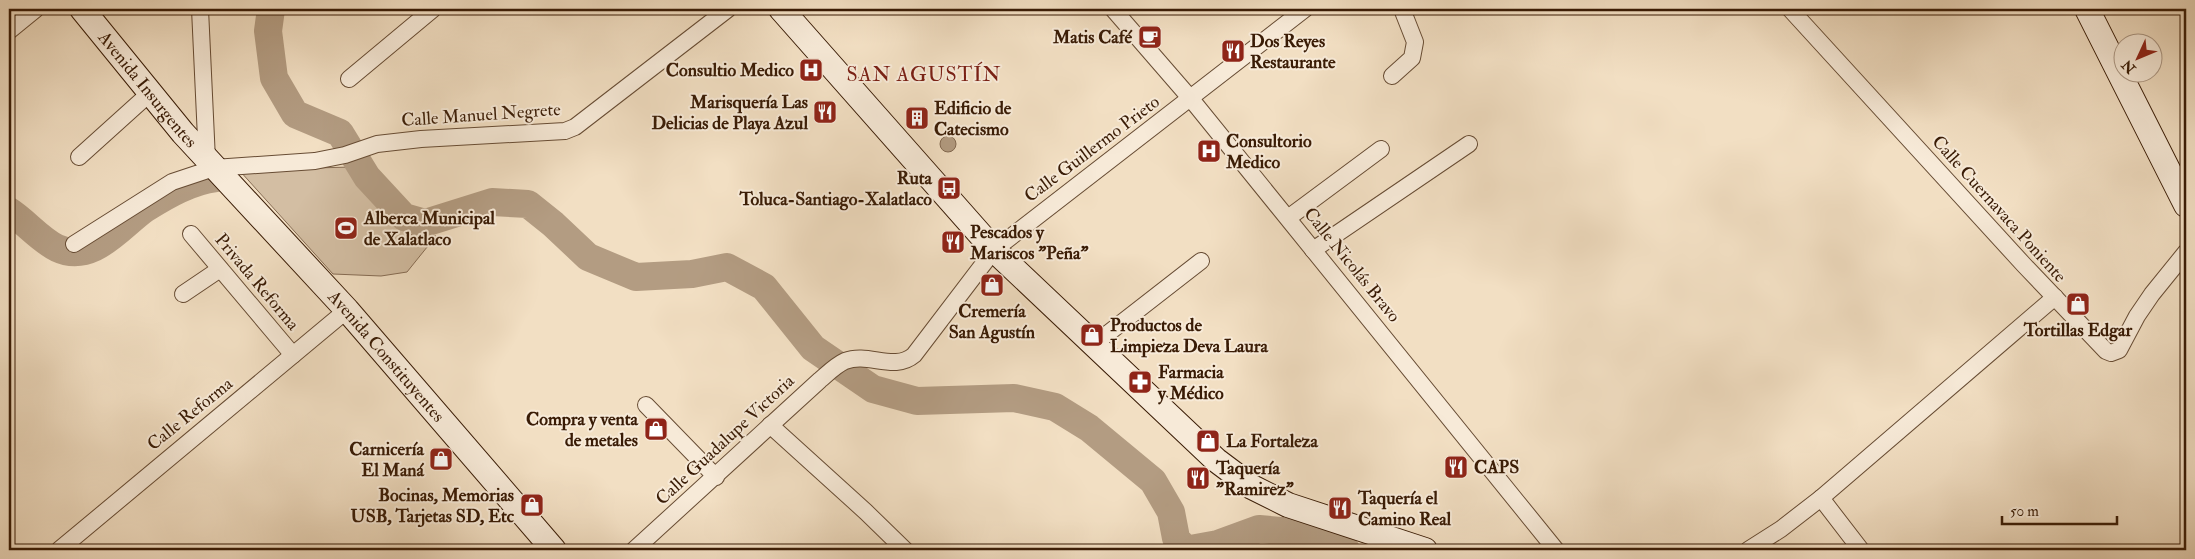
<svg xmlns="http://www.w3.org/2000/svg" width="2195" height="559" viewBox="0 0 2195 559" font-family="'IM FELL Double Pica',serif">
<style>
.green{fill:#d3bea3;stroke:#866c54}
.water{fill:#b39c82;stroke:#826850}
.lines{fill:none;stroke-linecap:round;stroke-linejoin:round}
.river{stroke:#b39c82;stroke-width:28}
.minor-casing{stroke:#674c34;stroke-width:18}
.secondary-casing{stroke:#391b05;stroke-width:26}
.minor{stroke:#f7ead8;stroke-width:16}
.secondary{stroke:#f7ead8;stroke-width:24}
.labels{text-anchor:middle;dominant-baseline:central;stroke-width:4;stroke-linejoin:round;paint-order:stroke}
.poi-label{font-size:18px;font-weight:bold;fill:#391b05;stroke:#f7ead8;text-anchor:start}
.street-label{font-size:18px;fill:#391b05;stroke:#f7ead8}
.quarter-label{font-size:20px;letter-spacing:1px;fill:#7a1f14;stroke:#f7ead8}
</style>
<rect width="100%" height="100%" fill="#f2dfc3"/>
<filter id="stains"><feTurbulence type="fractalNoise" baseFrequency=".004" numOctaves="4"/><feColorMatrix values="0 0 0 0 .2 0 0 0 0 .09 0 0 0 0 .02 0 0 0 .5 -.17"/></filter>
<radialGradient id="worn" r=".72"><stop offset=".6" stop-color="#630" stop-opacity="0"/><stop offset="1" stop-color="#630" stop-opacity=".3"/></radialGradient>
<!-- green -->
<polygon class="green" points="352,167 388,220 412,235 436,236 407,272 381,276 333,274 239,170"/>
<!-- water -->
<circle class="water" cx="948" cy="144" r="8"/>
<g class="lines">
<!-- river -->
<g class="river">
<polyline points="271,9 268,31 274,78 295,114 340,133 367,177 404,217 425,223 492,202 528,204 553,224 588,257 636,277 692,274 727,267 764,287 813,348 873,389 917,401 1014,398 1055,407 1089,428 1153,481 1171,512 1176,538 1185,550 1218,544 1259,529 1303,533 1339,544 1346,550"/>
<path d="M9,211c17,11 30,28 48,37 36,17 63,-22 89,-40 21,-13 45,-27 70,-30"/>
</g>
<!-- minor casing -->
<g class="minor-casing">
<g id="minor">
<polyline points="200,9 207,160"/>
<polyline points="1113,9 1191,99 1556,550"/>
<polyline points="1790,9 2024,265 2106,351 2111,353 2119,350 2137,316 2152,294 2186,252"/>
<polyline points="9,31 36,9"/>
<polyline points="1392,76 1412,58 1415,42 1402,9"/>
<polyline points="349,79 433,9"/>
<polyline points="79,157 150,93"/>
<polyline points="1288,218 1381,149"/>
<polyline points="191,234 293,355"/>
<polyline points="74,244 172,182 214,168 315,161 345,155 377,144 421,139 565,131 575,127 728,9"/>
<polyline points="1313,250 1469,144"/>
<polyline points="183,294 220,269"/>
<polyline points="1093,345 1201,261"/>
<polyline points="646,405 716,477"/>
<polyline points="770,425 866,512 905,550"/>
<polyline points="1821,498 1861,550"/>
<polyline points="59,550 347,310"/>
<path d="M634,550l186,-170c7,-6 16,-15 25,-19 24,-9 49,11 69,-6l80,-105 311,-241"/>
<polyline points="1748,550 1781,529 1821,498 2055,297"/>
</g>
</g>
<!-- secondary casing -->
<g class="secondary-casing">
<g id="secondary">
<path id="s1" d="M82,9l101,124 164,177 207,240"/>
<polyline points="781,9 994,250 1216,460 1252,487 1288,505 1425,550"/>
<polyline points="2087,9 2186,205"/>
</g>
</g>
<!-- minor -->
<use href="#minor" class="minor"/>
<!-- secondary -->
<use href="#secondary" class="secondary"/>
</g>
<!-- icons -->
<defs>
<g id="cafe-square" transform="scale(1.25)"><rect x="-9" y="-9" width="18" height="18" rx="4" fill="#8f2418" stroke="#f7ead8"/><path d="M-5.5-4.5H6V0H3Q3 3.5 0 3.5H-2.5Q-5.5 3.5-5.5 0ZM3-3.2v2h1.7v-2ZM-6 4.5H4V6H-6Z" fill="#fff"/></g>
<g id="restaurant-square" transform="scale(1.25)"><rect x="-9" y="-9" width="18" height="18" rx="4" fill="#8f2418" stroke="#f7ead8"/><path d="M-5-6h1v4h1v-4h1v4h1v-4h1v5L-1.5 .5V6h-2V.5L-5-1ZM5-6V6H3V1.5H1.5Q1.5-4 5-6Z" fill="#fff"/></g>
<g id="hospital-square" transform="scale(1.25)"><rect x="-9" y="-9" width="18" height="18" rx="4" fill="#8f2418" stroke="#f7ead8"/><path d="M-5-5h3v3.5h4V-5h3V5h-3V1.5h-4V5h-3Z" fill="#fff"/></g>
<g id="building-square" transform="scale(1.25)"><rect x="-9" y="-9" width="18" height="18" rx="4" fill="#8f2418" stroke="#f7ead8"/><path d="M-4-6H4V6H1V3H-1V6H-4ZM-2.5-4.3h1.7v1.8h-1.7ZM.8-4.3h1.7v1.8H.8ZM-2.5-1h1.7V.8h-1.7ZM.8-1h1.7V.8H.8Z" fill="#fff"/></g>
<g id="bus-square" transform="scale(1.25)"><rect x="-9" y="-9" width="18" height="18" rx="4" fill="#8f2418" stroke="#f7ead8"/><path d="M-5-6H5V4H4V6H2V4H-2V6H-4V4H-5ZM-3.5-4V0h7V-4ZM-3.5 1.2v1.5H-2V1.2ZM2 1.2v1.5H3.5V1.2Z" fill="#fff"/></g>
<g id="stadium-square" transform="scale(1.25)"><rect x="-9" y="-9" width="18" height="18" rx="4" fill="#8f2418" stroke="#f7ead8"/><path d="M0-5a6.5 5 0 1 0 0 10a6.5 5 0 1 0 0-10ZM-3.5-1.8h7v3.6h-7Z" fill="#fff"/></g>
<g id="shop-square" transform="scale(1.25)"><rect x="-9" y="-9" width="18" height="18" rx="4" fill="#8f2418" stroke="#f7ead8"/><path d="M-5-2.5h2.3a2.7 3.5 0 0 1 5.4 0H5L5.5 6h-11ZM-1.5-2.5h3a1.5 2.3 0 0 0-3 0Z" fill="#fff"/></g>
<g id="pharmacy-square" transform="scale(1.25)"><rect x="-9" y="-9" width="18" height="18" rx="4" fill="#8f2418" stroke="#f7ead8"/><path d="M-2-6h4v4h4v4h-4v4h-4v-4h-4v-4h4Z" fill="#fff"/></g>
</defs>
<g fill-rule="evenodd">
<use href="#cafe-square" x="1150" y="37"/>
<use href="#restaurant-square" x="1233" y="51"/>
<use href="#hospital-square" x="811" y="70"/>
<use href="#restaurant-square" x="825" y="112"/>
<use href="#building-square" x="917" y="118"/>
<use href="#hospital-square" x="1209" y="151"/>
<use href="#bus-square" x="949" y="188"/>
<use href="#stadium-square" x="346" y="228"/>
<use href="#restaurant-square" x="953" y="242"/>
<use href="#shop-square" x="992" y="285"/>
<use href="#shop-square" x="2078" y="304"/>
<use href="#shop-square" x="1092" y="335"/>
<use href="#pharmacy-square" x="1140" y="382"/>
<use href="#shop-square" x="656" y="429"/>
<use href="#shop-square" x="1208" y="441"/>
<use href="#shop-square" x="441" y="459"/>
<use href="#restaurant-square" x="1456" y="467"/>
<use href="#restaurant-square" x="1198" y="478"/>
<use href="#shop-square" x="532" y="505"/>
<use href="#restaurant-square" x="1340" y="508"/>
</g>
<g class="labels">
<!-- poi labels -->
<g class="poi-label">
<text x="1132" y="37" text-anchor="end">Matis Café</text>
<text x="1250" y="41">Dos Reyes<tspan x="1250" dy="21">Restaurante</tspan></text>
<text x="794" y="70" text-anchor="end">Consultio Medico</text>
<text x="808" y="102" text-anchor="end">Marisquería Las<tspan x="808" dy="21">Delicias de Playa Azul</tspan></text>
<text x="934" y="108">Edificio de<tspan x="934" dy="21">Catecismo</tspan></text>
<text x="1226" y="141">Consultorio<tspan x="1226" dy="21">Medico</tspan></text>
<text x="932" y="178" text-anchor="end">Ruta<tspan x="932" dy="21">Toluca-Santiago-Xalatlaco</tspan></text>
<text x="364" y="218">Alberca Municipal<tspan x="364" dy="21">de Xalatlaco</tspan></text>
<text x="970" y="232">Pescados y<tspan x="970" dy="21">Mariscos "Peña"</tspan></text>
<text x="992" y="311" text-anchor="middle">Cremería<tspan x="992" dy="21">San Agustín</tspan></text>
<text x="1110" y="325">Productos de<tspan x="1110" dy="21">Limpieza Deva Laura</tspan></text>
<text x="2078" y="330" text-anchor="middle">Tortillas Edgar</text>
<text x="1158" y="372">Farmacia<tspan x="1158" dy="21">y Médico</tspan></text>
<text x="638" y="419" text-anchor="end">Compra y venta<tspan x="638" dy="21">de metales</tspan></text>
<text x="1226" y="441">La Fortaleza</text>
<text x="424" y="449" text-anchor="end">Carnicería<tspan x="424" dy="21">El Maná</tspan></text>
<text x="1474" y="467">CAPS</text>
<text x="1216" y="468">Taquería<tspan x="1216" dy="21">"Ramirez"</tspan></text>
<text x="514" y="495" text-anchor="end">Bocinas, Memorias<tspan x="514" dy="21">USB, Tarjetas SD, Etc</tspan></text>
<text x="1358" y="498">Taquería el<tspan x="1358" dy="21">Camino Real</tspan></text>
</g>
<!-- street labels -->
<g class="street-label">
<text stroke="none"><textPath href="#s1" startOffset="104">Avenida Insurgentes</textPath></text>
<text transform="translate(481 115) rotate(-4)">Calle Manuel Negrete</text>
<text transform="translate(1092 149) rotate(-37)">Calle Guillermo Prieto</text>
<text transform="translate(1999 209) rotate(48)">Calle Cuernavaca Poniente</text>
<text transform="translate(1352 265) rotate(51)">Calle Nicolás Bravo</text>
<text transform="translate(257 282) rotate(50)">Privada Reforma</text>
<text stroke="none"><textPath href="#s1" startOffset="462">Avenida Constituyentes</textPath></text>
<text transform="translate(190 414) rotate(-39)">Calle Reforma</text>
<text transform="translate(725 440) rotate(-43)">Calle Guadalupe Victoria</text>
</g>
<!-- quarter labels -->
<g class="quarter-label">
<text x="924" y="74">SAN AGUSTÍN</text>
</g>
</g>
<!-- margin -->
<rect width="2195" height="559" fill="none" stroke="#f2dfc3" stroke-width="30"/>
<rect x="10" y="10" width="2175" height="539" fill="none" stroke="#391b05" stroke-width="2.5"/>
<rect x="15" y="15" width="2165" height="529" fill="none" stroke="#391b05"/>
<!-- north arrow -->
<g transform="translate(2138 58) rotate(226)"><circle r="24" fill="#f7ead8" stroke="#ab9784"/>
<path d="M0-4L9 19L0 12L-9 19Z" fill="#8f2418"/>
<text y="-8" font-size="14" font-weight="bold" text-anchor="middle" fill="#391b05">N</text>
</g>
<!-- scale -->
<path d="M2002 516v8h115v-8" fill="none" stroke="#391b05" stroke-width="2.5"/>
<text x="2010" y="516" font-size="15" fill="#391b05" stroke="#f7ead8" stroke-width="4" paint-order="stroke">50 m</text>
<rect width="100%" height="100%" filter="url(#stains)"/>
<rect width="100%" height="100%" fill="url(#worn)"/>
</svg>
